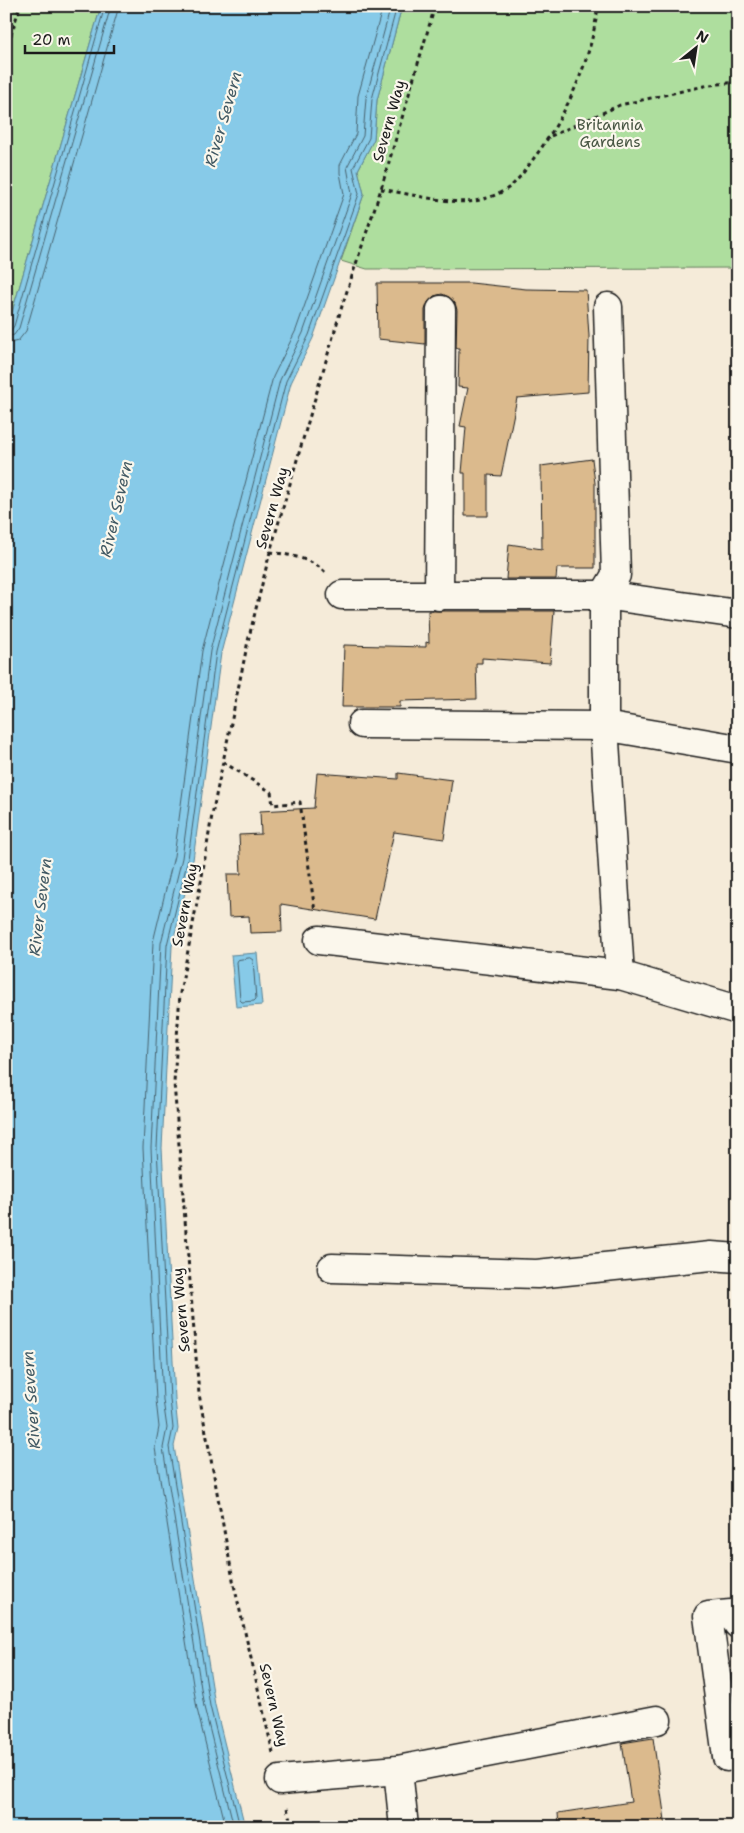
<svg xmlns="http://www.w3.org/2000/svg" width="744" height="1833" viewBox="0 0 744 1833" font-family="'Shantell Sans',sans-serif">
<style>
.green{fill:#aede9e;stroke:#657d5d}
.water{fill:#87cae8;stroke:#5c8496}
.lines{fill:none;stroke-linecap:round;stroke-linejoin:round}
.shore{stroke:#47626e;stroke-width:1}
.building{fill:#dbba8d;stroke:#1c1c1c}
.minor-casing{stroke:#1c1c1c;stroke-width:31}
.path{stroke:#1c1c1c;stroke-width:3;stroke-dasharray:4 4;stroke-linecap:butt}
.minor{stroke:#fbf7ec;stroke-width:28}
.labels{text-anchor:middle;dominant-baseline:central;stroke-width:4.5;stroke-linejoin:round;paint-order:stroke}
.street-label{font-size:15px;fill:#1c1c1c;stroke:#fbf7ec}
.park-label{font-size:15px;fill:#485643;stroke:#fbf7ec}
.water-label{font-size:16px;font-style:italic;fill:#415963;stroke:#fbf7ec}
</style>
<rect width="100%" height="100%" fill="#f5ebd9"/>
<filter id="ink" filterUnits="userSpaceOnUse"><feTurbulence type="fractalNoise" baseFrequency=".02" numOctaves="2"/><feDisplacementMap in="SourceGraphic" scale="10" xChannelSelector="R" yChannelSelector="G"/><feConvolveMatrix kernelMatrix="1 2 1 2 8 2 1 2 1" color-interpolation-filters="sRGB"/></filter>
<g filter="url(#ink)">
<!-- green -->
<g class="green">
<polygon points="6,6 101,6 6,333"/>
<polygon points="402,6 738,6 738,268 367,269 341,261 364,194 358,170 374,139 377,100"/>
</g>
<!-- water -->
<g class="water">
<polygon points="101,6 402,6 377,100 374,139 358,170 364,194 313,338 291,383 221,653 193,860 172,946 162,1148 175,1399 178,1429 174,1446 215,1705 245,1827 6,1827 6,333"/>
<polygon points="257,953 262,1005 236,1007 231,955"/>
</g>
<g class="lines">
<!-- shore -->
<g class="shore">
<polyline points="6,331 11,330 14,326 105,6"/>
<polyline points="6,337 14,335 19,328 111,6"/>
<polyline points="6,344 18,341 26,331 119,6"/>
<polygon points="250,958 253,960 256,999 254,1001 242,1002 240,1000 237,962 238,960"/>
<polyline points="226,1827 197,1709 155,1448 159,1427 156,1400 143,1148 153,942 174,856 202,651 220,580 273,377 296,330 344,194 340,173 340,165 356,134 358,96 383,6"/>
<polyline points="234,1827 204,1707 163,1448 167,1428 163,1400 151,1148 161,943 182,858 210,651 280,380 303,333 352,194 347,167 363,136 366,98 391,6"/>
<polyline points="240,1827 210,1706 169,1447 173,1428 170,1399 157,1148 167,945 188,859 216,652 286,381 309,335 359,194 353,168 369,138 372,99 397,6"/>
</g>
</g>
<!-- building -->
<g class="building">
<polygon points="377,283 471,283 526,289 586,290 589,336 588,392 517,398 501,476 488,475 488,516 465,516 465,473 462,473 466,427 460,426 468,388 458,387 459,348 456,348 457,310 455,303 449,297 442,294 434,296 428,302 425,310 425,344 378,339"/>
<polygon points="592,459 595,483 595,568 557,568 556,579 506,579 509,544 542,549 541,466"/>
<polygon points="428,611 554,611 550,663 482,658 482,663 476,663 477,699 400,701 400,707 342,707 344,645 426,647 426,642 429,643"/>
<polygon points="317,773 398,779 398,773 452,780 444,839 394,832 375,919 281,904 282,932 250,933 249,916 229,917 227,874 241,874 239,835 261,834 260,811 314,808"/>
<polygon points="653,1738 666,1827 559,1827 558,1813 631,1802 622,1743"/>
</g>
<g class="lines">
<!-- minor casing -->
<g class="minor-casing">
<g id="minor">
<polyline points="608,307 616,575 604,595 738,614"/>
<polyline points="342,595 604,595 604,726 620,975 738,1010"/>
<polyline points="439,596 441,310"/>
<polyline points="362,724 604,726 738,749"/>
<polyline points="319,940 620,975"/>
<polyline points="332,1268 537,1274 711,1256 738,1258"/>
<polyline points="727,1757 708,1616 731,1614 738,1624"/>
<polyline points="398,1770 404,1827"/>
<polyline points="280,1780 398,1770 657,1720"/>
</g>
</g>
<!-- path -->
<g class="path">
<polyline points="6,51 20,6"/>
<polyline points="551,136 620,105 709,85 738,82"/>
<path d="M381,189c24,4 71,16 94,12 11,-2 25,-7 35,-14 9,-8 17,-19 24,-29 33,-44 57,-96 64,-152"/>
<path d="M270,552c21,3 40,6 55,20"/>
<polyline points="223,762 271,792 273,805 300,802 315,912"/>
<polyline points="273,1753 234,1585 199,1394 174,1083 180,993 202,876 212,815 248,641 270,552 342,306 381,189 435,6"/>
<polyline points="287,1808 292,1827"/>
</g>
<!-- minor -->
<use href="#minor" class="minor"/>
</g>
</g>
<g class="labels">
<!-- street labels -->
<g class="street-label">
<text transform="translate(389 121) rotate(-74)">Severn Way</text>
<text transform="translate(272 508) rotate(-74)">Severn Way</text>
<text transform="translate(185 905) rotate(-79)">Severn Way</text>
<text transform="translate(181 1310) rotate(-95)">Severn Way</text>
<text transform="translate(274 1705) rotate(77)">Severn Way</text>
</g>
<!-- park labels -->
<g class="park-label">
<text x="610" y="125">Britannia<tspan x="610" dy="17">Gardens</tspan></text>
</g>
<!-- water labels -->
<g class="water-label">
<text transform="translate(223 119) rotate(-74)">River Severn</text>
<text transform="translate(116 509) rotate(-77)">River Severn</text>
<text transform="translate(40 907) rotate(-83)">River Severn</text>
<text transform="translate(31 1400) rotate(-94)">River Severn</text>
</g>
</g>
<!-- margin -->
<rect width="744" height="1833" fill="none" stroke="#fbf7ec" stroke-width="25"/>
<rect x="12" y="12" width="719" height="1808" fill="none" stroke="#1c1c1c" stroke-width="2" filter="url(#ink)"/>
<!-- north arrow -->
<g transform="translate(696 48) rotate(30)" stroke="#fbf7ec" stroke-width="4" paint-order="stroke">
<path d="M0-4L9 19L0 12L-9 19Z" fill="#1c1c1c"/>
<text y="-8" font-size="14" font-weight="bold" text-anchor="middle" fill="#1c1c1c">N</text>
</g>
<!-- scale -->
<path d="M25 45v8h89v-8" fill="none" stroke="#1c1c1c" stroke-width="2.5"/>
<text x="32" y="45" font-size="15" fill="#1c1c1c" stroke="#fbf7ec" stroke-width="4" paint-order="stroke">20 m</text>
</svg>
